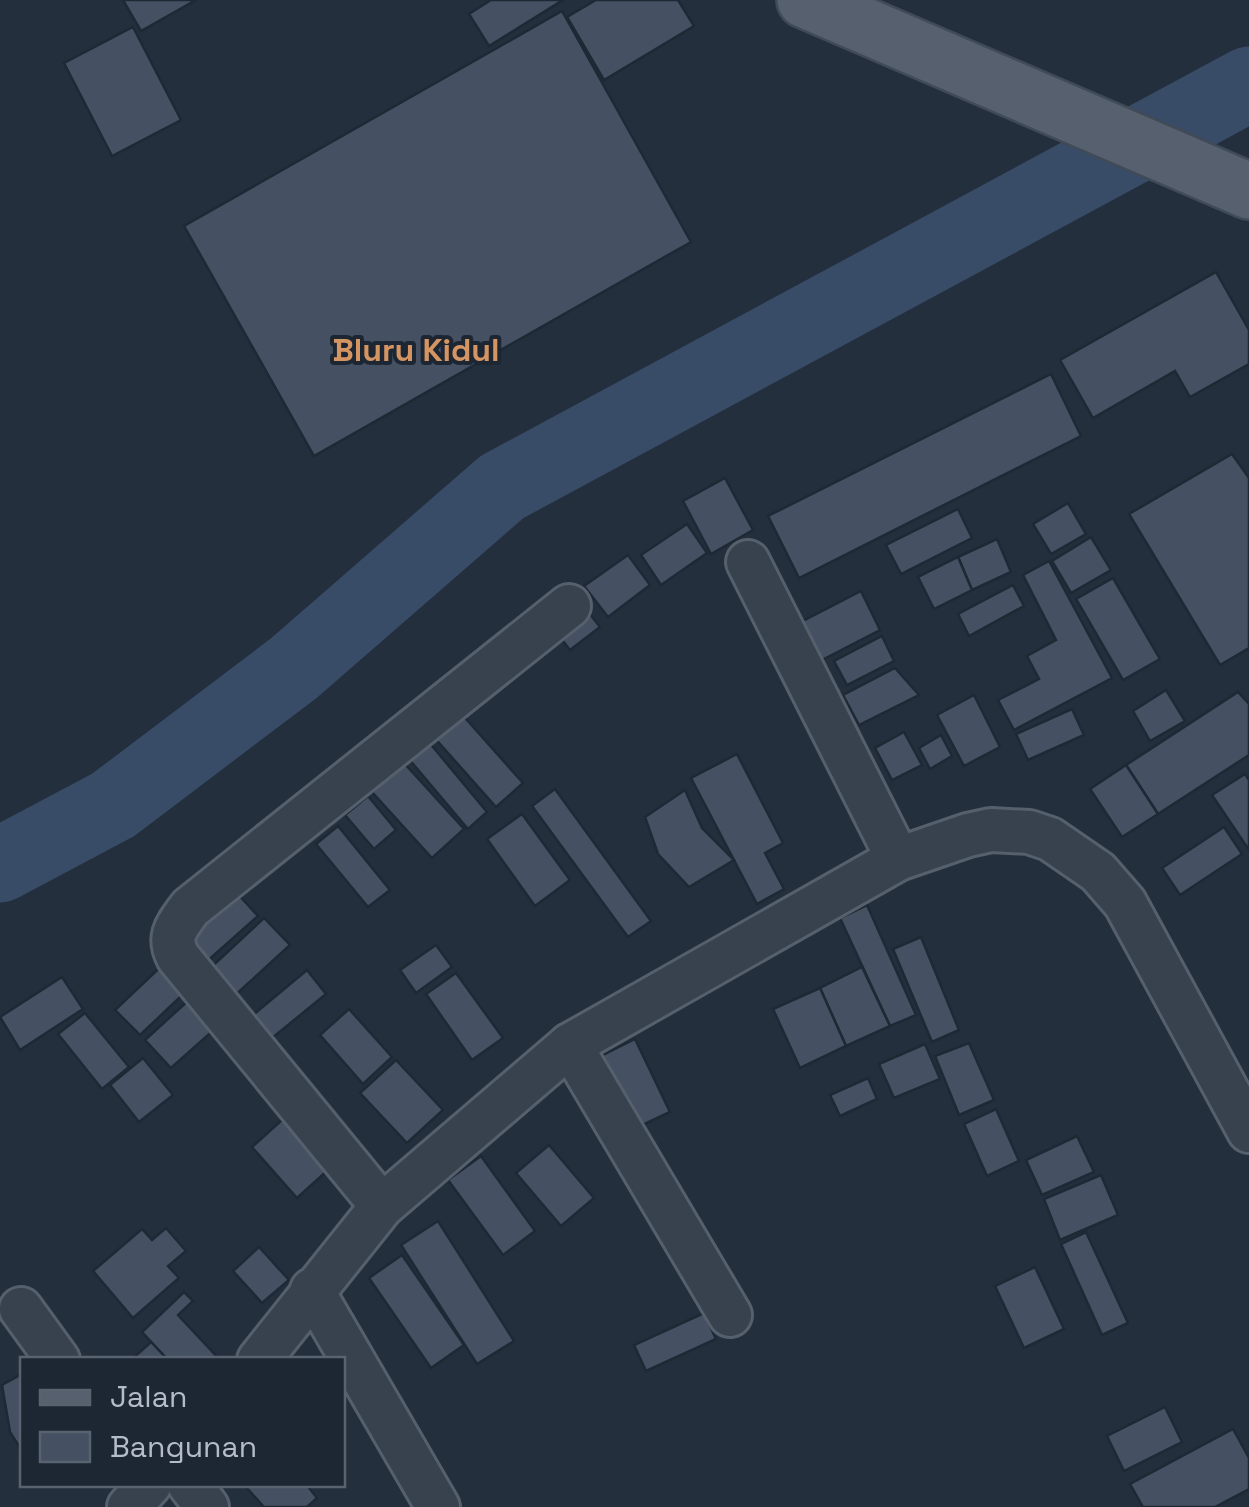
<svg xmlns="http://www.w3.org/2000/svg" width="1249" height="1507" viewBox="0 0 1249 1507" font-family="'Space Grotesk',sans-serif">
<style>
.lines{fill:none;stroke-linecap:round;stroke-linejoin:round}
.river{stroke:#394c67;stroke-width:75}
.building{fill:#455162;stroke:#1f2835;stroke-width:2.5}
.minor-casing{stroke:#565f6c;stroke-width:48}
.major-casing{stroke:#414a57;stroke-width:60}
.minor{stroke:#38414e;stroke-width:42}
.major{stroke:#56606e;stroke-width:55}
.labels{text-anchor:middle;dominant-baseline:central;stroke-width:8;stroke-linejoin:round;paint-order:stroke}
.quarter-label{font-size:32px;font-weight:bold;fill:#d59563;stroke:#1d2633}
</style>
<rect width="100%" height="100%" fill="#242f3e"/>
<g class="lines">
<!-- river -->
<polyline class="river" points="0,865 113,805 294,668 502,487 1249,84"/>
</g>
<!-- building -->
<g class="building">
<polygon points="123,0 196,0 141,31"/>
<polygon points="491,0 563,0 489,46 469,14"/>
<polygon points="596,0 678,0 694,26 604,80 567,17"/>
<polygon points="562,11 691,242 314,456 184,226"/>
<polygon points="133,27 181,120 112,156 64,63"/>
<polygon points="1216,272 1249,330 1249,364 1190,397 1175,371 1093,418 1060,360"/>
<polygon points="1051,374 1081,436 799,578 768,516"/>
<polygon points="1232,454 1249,478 1249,648 1220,665 1129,514"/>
<polygon points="725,478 753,530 711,554 683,501"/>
<polygon points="1068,503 1086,534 1051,554 1033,524"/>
<polygon points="958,509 972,538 901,574 886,545"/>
<polygon points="687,524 707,553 661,585 641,555"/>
<polygon points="1091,537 1111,570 1071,593 1052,561"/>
<polygon points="997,539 1011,572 972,590 958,557"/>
<polygon points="628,555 650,585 608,617 584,586"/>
<polygon points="958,557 972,590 934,609 918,577"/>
<polygon points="1049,561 1112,678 1014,730 998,700 1039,679 1027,656 1056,640 1023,575"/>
<polygon points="1113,578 1160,659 1123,680 1076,599"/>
<polygon points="1013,585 1024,606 969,636 958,614"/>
<polygon points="861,591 880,630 820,661 801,622"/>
<polygon points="579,600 600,627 570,650 549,623"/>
<polygon points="882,636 894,661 847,685 834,661"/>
<polygon points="895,668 919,695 859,725 843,695"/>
<polygon points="1166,690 1185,721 1150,741 1133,711"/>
<polygon points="1238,692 1249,704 1249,755 1158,814 1126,765"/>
<polygon points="974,695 1000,747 964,766 937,715"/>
<polygon points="1072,709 1084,735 1028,760 1016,734"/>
<polygon points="459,711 523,783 496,807 432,735"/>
<polygon points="904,732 922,765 892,780 875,748"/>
<polygon points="941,735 952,756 930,769 919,748"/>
<polygon points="428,741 487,812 468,829 408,758"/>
<polygon points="737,754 783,843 765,853 784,889 757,904 691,778"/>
<polygon points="404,763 464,829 432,858 372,792"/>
<polygon points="1126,765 1158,814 1122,837 1090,789"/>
<polygon points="1245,774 1249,780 1249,850 1212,795"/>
<polygon points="555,789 651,921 628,937 532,806"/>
<polygon points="685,790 702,828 734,860 689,887 658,854 645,817"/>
<polygon points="368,796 396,830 374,849 345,815"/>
<polygon points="522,814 570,880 535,906 487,839"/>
<polygon points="338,826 390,890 368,907 316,844"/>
<polygon points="1224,827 1242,854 1180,895 1162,868"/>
<polygon points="236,892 258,916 204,964 182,940"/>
<polygon points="867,905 916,1015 890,1026 840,918"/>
<polygon points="264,918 290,945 231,999 206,972"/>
<polygon points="921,937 959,1030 932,1042 893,949"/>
<polygon points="436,945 452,967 416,993 400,970"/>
<polygon points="171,957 196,982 140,1035 115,1010"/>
<polygon points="862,967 890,1026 846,1046 820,988"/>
<polygon points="307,970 326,994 266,1043 247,1020"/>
<polygon points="456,973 503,1038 472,1060 426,994"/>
<polygon points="62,977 83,1009 20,1050 0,1017"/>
<polygon points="820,988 846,1046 800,1068 773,1009"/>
<polygon points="190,999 216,1028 171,1068 145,1040"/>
<polygon points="349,1009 392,1057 363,1084 320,1035"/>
<polygon points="85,1013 129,1067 102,1089 58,1034"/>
<polygon points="635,1039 670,1112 634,1129 599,1057"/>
<polygon points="969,1043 994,1100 959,1115 935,1056"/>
<polygon points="925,1044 940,1079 894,1098 879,1064"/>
<polygon points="143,1058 173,1095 139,1122 110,1085"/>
<polygon points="396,1060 443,1110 407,1143 360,1093"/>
<polygon points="868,1078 877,1099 840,1116 830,1095"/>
<polygon points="996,1109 1019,1161 987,1176 964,1124"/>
<polygon points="283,1119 328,1170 297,1198 252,1147"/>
<polygon points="1077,1136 1094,1172 1042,1195 1026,1160"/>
<polygon points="549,1145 594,1198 561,1226 516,1173"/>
<polygon points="481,1156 535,1231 503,1255 448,1180"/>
<polygon points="1101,1175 1118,1215 1060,1240 1044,1199"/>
<polygon points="438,1221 514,1341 477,1364 401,1245"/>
<polygon points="166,1228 186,1251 168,1266 179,1278 133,1318 93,1271 142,1229 152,1240"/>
<polygon points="1086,1232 1128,1323 1102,1335 1061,1244"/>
<polygon points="259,1247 289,1280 262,1303 233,1271"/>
<polygon points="402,1255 464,1345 431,1368 369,1278"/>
<polygon points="1035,1267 1064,1329 1024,1348 995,1286"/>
<polygon points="184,1292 193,1301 178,1315 220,1360 168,1360 142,1332"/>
<polygon points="704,1313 716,1339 646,1371 634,1345"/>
<polygon points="151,1342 168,1360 131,1360"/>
<polygon points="22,1374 22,1451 10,1432 2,1385"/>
<polygon points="1165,1407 1182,1442 1124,1471 1107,1436"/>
<polygon points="1233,1429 1249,1458 1249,1489 1215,1507 1143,1507 1130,1484"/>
<polygon points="249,1484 306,1484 317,1498 307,1507 264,1507 246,1487"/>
</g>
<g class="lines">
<!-- minor casing -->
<g class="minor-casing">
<g id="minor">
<polyline points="748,562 898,859"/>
<polyline points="570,1045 730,1315"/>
<path d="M382,1206l-204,-249c-11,-21 -1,-31 12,-49l379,-302"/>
<polyline points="312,1290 438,1507"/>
<polyline points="21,1309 58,1360"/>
<polyline points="259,1360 382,1206 570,1045 898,859 968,835 991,830 1029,832 1050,839 1098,872 1125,903 1249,1131"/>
<polyline points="189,1484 207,1507"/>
<polyline points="129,1507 150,1484"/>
</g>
</g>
<!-- major casing -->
<g class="major-casing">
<polyline id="major" points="805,0 1249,191"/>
</g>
<!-- minor -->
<use href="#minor" class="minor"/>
<!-- major -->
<use href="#major" class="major"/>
</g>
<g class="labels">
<!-- quarter labels -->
<g class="quarter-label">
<text x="416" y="350">Bluru Kidul</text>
</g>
</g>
<!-- legend -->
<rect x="20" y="1357" width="325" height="130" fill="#1d2633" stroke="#59626f" stroke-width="2.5"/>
<rect x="40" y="1390" width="50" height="15" fill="#56606e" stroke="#59626f" stroke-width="2.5"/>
<text x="110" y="1407" font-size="30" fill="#b4bcc9">Jalan</text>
<rect x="40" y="1432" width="50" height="30" fill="#455162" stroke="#59626f" stroke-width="2.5"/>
<text x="110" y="1457" font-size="30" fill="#b4bcc9">Bangunan</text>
</svg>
